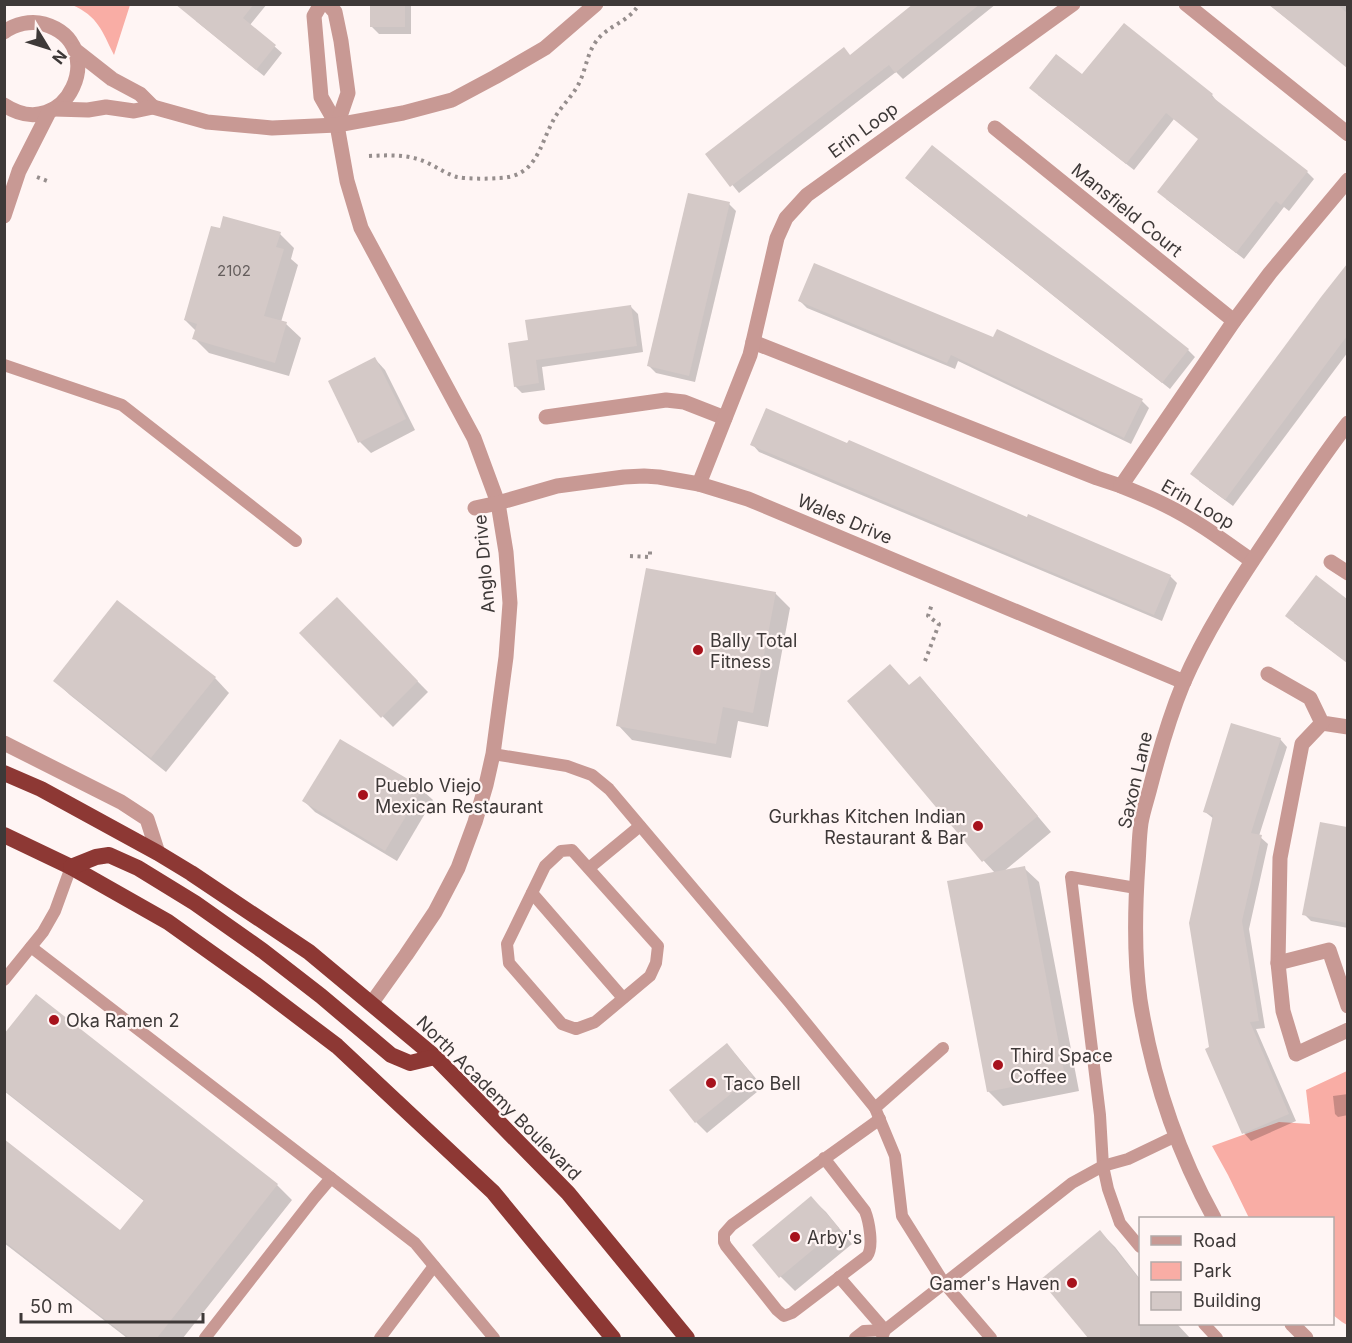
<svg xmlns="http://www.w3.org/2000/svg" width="1352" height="1343" viewBox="0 0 1352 1343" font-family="Inter,sans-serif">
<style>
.green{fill:#f9ada5}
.shadow{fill:#0003}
.building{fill:#d4c9c7}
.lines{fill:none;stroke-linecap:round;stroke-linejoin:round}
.path{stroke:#968e8d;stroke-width:4;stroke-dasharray:3 4.5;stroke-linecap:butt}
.service{stroke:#c89994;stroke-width:12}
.minor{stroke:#c89994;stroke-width:15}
.trunk{stroke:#8d3834;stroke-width:16}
.poi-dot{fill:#a7121c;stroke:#fff5f4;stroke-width:2}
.labels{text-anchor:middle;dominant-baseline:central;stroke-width:4.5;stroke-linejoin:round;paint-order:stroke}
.number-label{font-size:15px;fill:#645d5c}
.street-label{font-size:18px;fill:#3e3938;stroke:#fff5f4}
.poi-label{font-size:18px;fill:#3e3938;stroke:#fff5f4;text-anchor:start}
</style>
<rect width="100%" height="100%" fill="#fff5f4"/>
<!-- green -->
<g class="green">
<path d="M72,5h58l-16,50c-12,-24 -16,-39 -42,-50z"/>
<polygon points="1347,1071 1347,1325 1342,1322 1333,1315 1332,1218 1249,1218 1228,1175 1212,1146 1279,1122 1310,1124 1306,1090"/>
</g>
<!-- shadow -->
<g class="shadow">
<polygon points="196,4 267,4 250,25 282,53 264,76 196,21"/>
<polygon points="372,4 411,4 411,34 379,34 372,27"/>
<polygon points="915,4 996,4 903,79 896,72 739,193 707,154 851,56"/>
<polygon points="1268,4 1348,4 1348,67"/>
<polygon points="1083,77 1212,95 1218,103 1307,172 1314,179 1289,211 1284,207 1244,259 1166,199 1200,139 1174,119 1134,170 1038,95"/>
<polygon points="907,178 1188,350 1195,357 1170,389 1044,288 914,185"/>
<polygon points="729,204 736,211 695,382 656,373 649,366"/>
<polygon points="280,234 294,248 291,259 298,265 281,322 286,324 301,338 289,376 209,353 194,338 196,331 185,320"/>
<polygon points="1348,266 1348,352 1233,506 1199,481 1322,298"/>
<polygon points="800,301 1142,401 1149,408 1131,444 958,361 955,369 807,308"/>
<polygon points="631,307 638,314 643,352 542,367 545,390 522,393 515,386 530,341"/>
<polygon points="375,359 385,370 415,430 371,453 360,442"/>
<polygon points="752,444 1028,518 1170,576 1177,583 1162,621 759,452"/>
<polygon points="1316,578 1348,601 1348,663 1294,623"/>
<polygon points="775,593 790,608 768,727 738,721 731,758 632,740 618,725"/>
<polygon points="337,599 428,692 393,727 301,633"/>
<polygon points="215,678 229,693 166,772 70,695 55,681"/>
<polygon points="919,678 934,693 1051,832 1003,872 1024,868 1039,882 1079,1091 1003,1106 988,1091 995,873 984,861 849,701 910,686"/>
<polygon points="1280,739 1287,747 1259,836 1268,844 1249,929 1265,1028 1256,1029 1296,1121 1251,1141 1244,1133 1207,1049 1211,1048 1214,819 1204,811"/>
<polygon points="340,741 422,790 433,800 397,861 315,812 304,801"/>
<polygon points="1321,823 1348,828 1348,928 1311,921 1304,914"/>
<polygon points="36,996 277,1185 292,1200 183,1338 127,1338 4,1243 4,1140 121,1232 144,1201 4,1091 4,1037"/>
<polygon points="726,1045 737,1056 763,1087 707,1133 696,1122"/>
<polygon points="1348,1094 1348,1115 1338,1117 1335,1114 1333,1096"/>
<polygon points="811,1198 826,1212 852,1244 795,1291 781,1277 754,1245"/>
<polygon points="1100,1232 1115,1247 1140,1279 1140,1324 1177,1324 1190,1338 1090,1338 1042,1280"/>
</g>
<!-- building -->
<g class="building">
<polygon points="175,4 254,4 243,18 276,45 256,70"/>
<rect x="370" y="4" width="35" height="23"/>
<polygon points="913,4 980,4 895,73 889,65 730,187 705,154 844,47 850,55"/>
<polygon points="1268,4 1337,4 1347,13 1347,68"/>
<polygon points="1124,23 1213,94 1211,96 1308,171 1281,205 1276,201 1236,253 1157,192 1198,139 1166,113 1126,164 1029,88 1056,54 1082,74"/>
<polygon points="932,145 1189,349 1162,383 1035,281 905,178"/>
<polygon points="688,193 730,202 689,376 647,366"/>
<polygon points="223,216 281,232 276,247 284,249 264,316 287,322 275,363 192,339 197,324 184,320 211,226 220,228"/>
<polygon points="814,263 993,337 997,329 1143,399 1124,438 951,355 947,363 798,301"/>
<polygon points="1347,264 1347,336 1225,500 1190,474 1321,297"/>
<polygon points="631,305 637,346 536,360 539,383 514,387 508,343 528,340 525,320"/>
<polygon points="375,357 406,419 358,443 328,381"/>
<polygon points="766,408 847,443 849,440 1027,517 1028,514 1171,575 1154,615 750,445"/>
<polygon points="646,568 776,592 753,713 723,707 716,744 616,726"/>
<polygon points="1316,575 1347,599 1347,663 1285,616"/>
<polygon points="337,597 418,681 381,718 299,633"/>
<polygon points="117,600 216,677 151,758 53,681"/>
<polygon points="890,664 909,685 920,676 1038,816 982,862 847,701"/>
<polygon points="1231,723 1281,738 1251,833 1262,835 1242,921 1259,1021 1250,1022 1289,1114 1242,1134 1205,1049 1209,1047 1189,923 1213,815 1203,812"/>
<polygon points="340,739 423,788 385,851 302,801"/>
<polygon points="1320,822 1347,827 1347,923 1302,915"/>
<polygon points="1025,866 1065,1076 987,1092 947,881"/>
<polygon points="36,994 278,1184 157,1338 129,1338 4,1241 4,1139 120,1230 144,1200 4,1090 4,1034"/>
<polygon points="727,1043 753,1076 695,1123 669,1090"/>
<polygon points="811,1196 839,1228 779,1278 752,1245"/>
<polygon points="1100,1230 1140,1280 1140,1338 1088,1338 1040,1280"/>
</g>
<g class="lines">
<!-- path -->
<g class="path">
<path d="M369,156c21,-1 40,-2 59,7 10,5 19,11 29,14 11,2 30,2 42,1 38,-1 40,-32 55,-59 7,-13 20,-24 26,-38 6,-13 7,-26 15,-38 9,-14 24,-18 35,-28 4,-3 6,-7 10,-11"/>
<polyline points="37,177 50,182"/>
<polyline points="630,556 650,557 650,549"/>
<polyline points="925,661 939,624 928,616 932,604"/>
</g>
<!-- service -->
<g class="service">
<polyline points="4,365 122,405 296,541"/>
<polyline points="493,754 567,766 592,775 609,789 789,1002 875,1108 895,1156 902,1216 944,1283 991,1338"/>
<polygon points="572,850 658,946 656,963 650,976 595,1022 576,1029 562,1024 509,963 507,944 545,866 561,851"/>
<polyline points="589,868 640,826"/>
<polyline points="1136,888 1071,877 1100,1115 1103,1166 1108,1189 1120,1223 1140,1247"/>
<polyline points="532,893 623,998"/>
<polyline points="31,947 331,1178 314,1198 205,1338"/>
<polyline points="4,980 43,932 55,911 71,867"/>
<polyline points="875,1108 943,1048"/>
<path d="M824,1158l41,53c4,10 9,36 2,45l-75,57 -8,3 -7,-6 -51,-64 -2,-4v-8l8,-9 148,-106"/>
<polyline points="331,1178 415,1243 494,1338"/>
<polyline points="839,1277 885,1330"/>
<polyline points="1204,1324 1217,1338"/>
<polyline points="380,1338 434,1266"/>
<polyline points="855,1338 864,1331 885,1330"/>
<polyline points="882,1338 885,1330 1072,1183 1103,1166 1128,1159 1176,1136"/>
</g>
<!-- minor -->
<g class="minor">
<polyline points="321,4 314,16 321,97 337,125 347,181 361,228 474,438 498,503 506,552 510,603 506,657 493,754 486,785 475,822 458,868 435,912 406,955 371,1004"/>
<polyline points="328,4 335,12 341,41 348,93 337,125"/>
<polyline points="1186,4 1348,134"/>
<path d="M4,32c11,-8 27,-12 40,-8 68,20 22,122 -40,81"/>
<polyline points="75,50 112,79 140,94 153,107"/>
<polyline points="54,109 88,110 106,107 134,111 153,107 207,122 272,128 337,125 403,113 452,100 495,77 545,48 596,4"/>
<polyline points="995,128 1234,321"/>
<polyline points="4,216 19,171 49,112"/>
<polyline points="753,342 1097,478 1121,486 1234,321 1270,273 1348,180"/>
<polyline points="546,417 666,400 684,402 725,418"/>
<polyline points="699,484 750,355 777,238 786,218 807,195 1073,4"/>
<path d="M1121,486c15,6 30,12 44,19 31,15 59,36 87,56"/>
<polyline points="475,508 498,503 557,486 624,477 644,476 659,477 699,484 748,499 1184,682"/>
<polyline points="1331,562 1348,573"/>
<polyline points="1268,674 1310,698 1322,723 1348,727"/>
<polyline points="1322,723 1302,744 1280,858 1278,963 1283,1011 1296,1054 1348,1030"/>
<polyline points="4,743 121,802 147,819 158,853"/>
<polyline points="1278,963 1329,950 1348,1006"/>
<path d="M1214,1218c-37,-67 -62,-142 -74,-218 -6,-43 -5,-93 -2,-136 1,-13 1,-27 3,-41 2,-12 6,-23 9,-35 9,-35 19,-70 33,-104 22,-51 53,-99 84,-145 26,-39 52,-78 81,-116"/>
<polyline points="1292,1324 1306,1338"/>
</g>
<!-- trunk -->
<g class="trunk">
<polyline points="4,773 41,789 158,853 191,873 309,952 435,1057 568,1193 687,1338"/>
<polyline points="4,835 71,867 168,922 255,984 337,1046 493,1192 613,1338"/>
<polyline points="71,867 96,857 109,855 138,868 195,903 263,951 321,996 391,1055 410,1063 435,1057"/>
</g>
</g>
<!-- markers -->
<g class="poi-dot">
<circle cx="698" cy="650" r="6"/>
<circle cx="363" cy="795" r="6"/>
<circle cx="978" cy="826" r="6"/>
<circle cx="54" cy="1020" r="6"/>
<circle cx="998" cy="1065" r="6"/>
<circle cx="711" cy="1083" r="6"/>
<circle cx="795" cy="1237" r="6"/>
<circle cx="1072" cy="1283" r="6"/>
</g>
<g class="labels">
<!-- number labels -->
<g class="number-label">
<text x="234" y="270">2102</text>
</g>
<!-- street labels -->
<g class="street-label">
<text transform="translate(863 130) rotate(-36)">Erin Loop</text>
<text transform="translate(1127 210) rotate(39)">Mansfield Court</text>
<text transform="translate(1198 504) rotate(30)">Erin Loop</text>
<text transform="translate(845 519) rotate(23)">Wales Drive</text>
<text transform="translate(484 564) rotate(-95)">Anglo Drive</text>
<text transform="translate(1135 780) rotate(-77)">Saxon Lane</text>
<text transform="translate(499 1098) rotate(45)">North Academy Boulevard</text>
</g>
<!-- poi labels -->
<g class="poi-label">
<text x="710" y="640">Bally Total<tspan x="710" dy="21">Fitness</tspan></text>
<text x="375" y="785">Pueblo Viejo<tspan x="375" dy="21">Mexican Restaurant</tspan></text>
<text x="966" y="816" text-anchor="end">Gurkhas Kitchen Indian<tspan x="966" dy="21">Restaurant &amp; Bar</tspan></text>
<text x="66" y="1020">Oka Ramen 2</text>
<text x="1010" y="1055">Third Space<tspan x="1010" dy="21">Coffee</tspan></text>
<text x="723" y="1083">Taco Bell</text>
<text x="807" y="1237">Arby's</text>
<text x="1060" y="1283" text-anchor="end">Gamer's Haven</text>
</g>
</g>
<!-- border -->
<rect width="1352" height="1343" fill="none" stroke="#3e3938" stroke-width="12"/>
<!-- legend -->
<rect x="1139" y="1217" width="195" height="108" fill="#fff5f4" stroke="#b2aaa9" stroke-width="1.5"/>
<rect x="1151" y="1236" width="30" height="9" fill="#c89994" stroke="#b2aaa9" stroke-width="1.5"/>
<text x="1193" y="1247" font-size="18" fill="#3e3938">Road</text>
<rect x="1151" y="1262" width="30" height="18" fill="#f9ada5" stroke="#b2aaa9" stroke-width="1.5"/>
<text x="1193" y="1277" font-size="18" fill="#3e3938">Park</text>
<rect x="1151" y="1292" width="30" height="18" fill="#d4c9c7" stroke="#b2aaa9" stroke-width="1.5"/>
<text x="1193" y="1307" font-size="18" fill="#3e3938">Building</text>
<!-- north arrow -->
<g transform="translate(48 48) rotate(128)" stroke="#fff5f4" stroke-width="4.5" paint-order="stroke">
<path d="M0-4.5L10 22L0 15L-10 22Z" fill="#3e3938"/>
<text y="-9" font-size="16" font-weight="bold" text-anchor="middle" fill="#3e3938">N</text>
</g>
<!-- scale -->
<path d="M21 1313v9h182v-9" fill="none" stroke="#3e3938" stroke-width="3"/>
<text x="30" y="1313" font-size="18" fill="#3e3938" stroke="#fff5f4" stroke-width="4.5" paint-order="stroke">50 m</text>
</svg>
